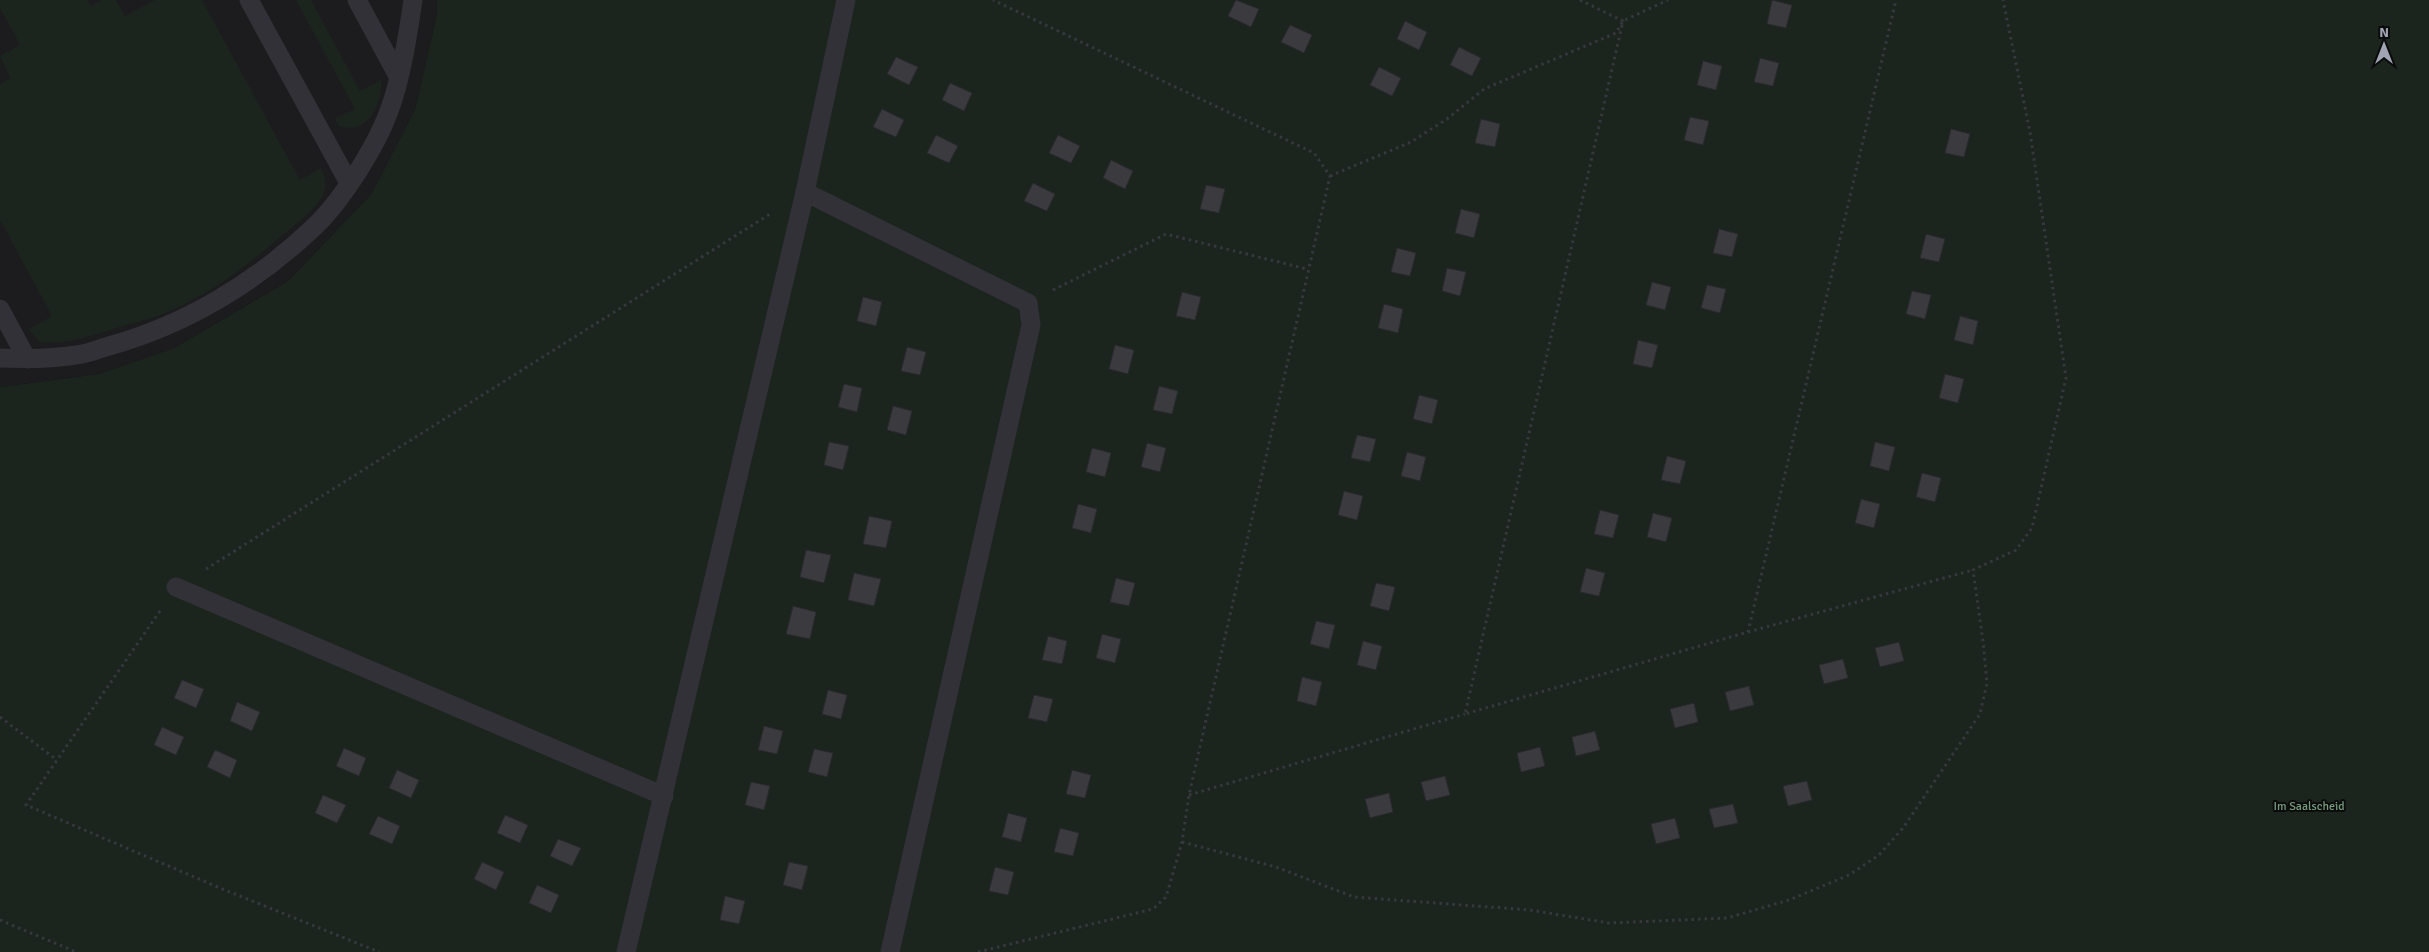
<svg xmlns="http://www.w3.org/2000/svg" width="2429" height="952" viewBox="0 0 2429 952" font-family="Signika,sans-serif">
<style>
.built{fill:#1c1c1f}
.green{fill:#1c241e}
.building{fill:#3a3a3f;stroke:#2a2a2e}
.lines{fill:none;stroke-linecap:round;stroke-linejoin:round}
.path{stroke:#37383e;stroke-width:3;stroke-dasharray:2.5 4;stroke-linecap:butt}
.service{stroke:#313137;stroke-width:19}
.labels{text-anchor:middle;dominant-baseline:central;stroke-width:4;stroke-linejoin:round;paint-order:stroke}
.park-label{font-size:12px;fill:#779e7e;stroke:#0b0b0c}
</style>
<rect width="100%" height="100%" fill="#101012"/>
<!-- built -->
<polygon class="built" points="0,0 437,0 436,18 415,109 372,193 288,281 174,348 98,374 0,387"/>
<!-- green -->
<g class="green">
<path d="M0,0h87l4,6 10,-6h15l9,16 30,-16h47l98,180 21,-12c16,29 -16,48 -36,65 -37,32 -74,61 -120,80 -17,7 -37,11 -55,17 -23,7 -46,15 -70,12l-11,-13 23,-13 -52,-96v-136l10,-6 -10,-22 20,-11 -20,-37z"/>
<path d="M296,0h15l49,91 21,-11c2,24 -14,56 -42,46l-4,-7 20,-10z"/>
<polygon points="437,0 2429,0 2429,952 0,952 0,387 98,374 174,348 288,281 372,193 415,109 436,18"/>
</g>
<!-- building -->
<g class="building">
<polygon points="1236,0 1259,9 1251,27 1228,16"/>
<polygon points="1772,0 1792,5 1786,28 1767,24"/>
<polygon points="1405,21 1427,32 1419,50 1397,39"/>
<polygon points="1290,25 1312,35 1304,53 1281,42"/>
<polygon points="1459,47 1481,58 1472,76 1450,65"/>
<polygon points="896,57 918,67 909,85 887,74"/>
<polygon points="1760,58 1779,63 1773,86 1754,82"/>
<polygon points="1703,61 1722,66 1716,90 1697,85"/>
<polygon points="1379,67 1401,78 1392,96 1370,85"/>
<polygon points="950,83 972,93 964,111 942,100"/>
<polygon points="882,109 904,120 896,137 873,127"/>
<polygon points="1690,117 1709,121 1703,145 1684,140"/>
<polygon points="1481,119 1500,124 1495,147 1475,143"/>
<polygon points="1951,129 1970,134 1964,157 1945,153"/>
<polygon points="936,135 958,146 949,163 927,153"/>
<polygon points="1058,135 1080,146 1071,163 1049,153"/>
<polygon points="1111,160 1133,171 1125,189 1103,178"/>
<polygon points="1033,183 1055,194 1047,211 1024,201"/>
<polygon points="1206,185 1225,189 1219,213 1200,209"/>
<polygon points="1461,209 1480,214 1474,238 1455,233"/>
<polygon points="1719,229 1738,234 1732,257 1713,253"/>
<polygon points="1926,234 1945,239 1939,262 1920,258"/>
<polygon points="1397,248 1416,253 1410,276 1391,272"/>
<polygon points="1447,268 1466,272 1460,296 1442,291"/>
<polygon points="1652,282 1671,287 1665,310 1646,305"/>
<polygon points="1707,285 1726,289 1720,313 1701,308"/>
<polygon points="1912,291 1931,295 1925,319 1906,314"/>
<polygon points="1182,292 1201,297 1195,320 1176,316"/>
<polygon points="863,297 882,302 876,326 857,321"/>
<polygon points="1384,304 1403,309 1398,333 1378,328"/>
<polygon points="1960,316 1978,321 1973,345 1954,340"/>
<polygon points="1638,340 1658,345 1652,368 1633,364"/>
<polygon points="1115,345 1134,350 1128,374 1109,369"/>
<polygon points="907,347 926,352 920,375 901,371"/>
<polygon points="1945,374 1964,379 1958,403 1939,398"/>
<polygon points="844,384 862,388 857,412 838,407"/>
<polygon points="1159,386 1178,391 1172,414 1153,410"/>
<polygon points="1419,395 1438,400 1432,424 1413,419"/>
<polygon points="893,406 912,411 906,435 887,430"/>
<polygon points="1357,435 1376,439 1370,462 1351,458"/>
<polygon points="829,442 849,446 843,470 824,465"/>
<polygon points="1875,442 1895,447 1889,471 1870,466"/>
<polygon points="1147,443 1166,448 1160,472 1141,467"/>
<polygon points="1092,448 1111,453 1105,477 1086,472"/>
<polygon points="1407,452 1426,457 1420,481 1401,476"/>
<polygon points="1667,456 1686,461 1680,484 1661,480"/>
<polygon points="1922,473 1941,478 1935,502 1916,497"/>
<polygon points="1344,491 1363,496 1357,520 1338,515"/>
<polygon points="1861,499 1880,504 1874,528 1855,523"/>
<polygon points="1078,504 1097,509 1091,533 1072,528"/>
<polygon points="1600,510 1619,515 1613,538 1594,534"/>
<polygon points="1653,513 1672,518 1666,542 1647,537"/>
<polygon points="869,516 892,521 886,548 863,544"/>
<polygon points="806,550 831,555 824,583 800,577"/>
<polygon points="1586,568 1605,573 1599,596 1580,592"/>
<polygon points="854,573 881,579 874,606 848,600"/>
<polygon points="1116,578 1135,583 1129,606 1110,602"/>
<polygon points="1376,583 1395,587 1389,611 1370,606"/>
<polygon points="793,606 816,612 810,639 786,634"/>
<polygon points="1316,621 1335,625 1329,649 1310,644"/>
<polygon points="1102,634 1121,639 1115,663 1096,658"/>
<polygon points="1048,636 1067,641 1062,664 1042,660"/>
<polygon points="1363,641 1382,646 1376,670 1357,665"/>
<polygon points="1899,642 1904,661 1880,667 1875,648"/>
<polygon points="1843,659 1848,678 1824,684 1819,665"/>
<polygon points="1302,677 1322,682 1316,706 1297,701"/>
<polygon points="182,680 204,689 196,708 174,698"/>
<polygon points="1749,686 1754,705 1730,711 1725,692"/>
<polygon points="828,690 847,695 841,719 822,714"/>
<polygon points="1034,695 1053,699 1047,722 1028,718"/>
<polygon points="237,702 260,712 252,731 230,721"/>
<polygon points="1694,703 1698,722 1675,728 1670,709"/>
<polygon points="764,726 783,731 777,754 758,750"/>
<polygon points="162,727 184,737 176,755 154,745"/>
<polygon points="1595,731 1600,750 1576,756 1572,737"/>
<polygon points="1540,747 1545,766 1521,772 1517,753"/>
<polygon points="344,748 366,758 359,776 336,766"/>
<polygon points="814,749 833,753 827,777 808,772"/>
<polygon points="215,750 237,760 230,778 207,767"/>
<polygon points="397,770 419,780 411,798 389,788"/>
<polygon points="1072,770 1091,775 1085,798 1066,794"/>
<polygon points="1445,776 1450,795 1426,801 1421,782"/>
<polygon points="1807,781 1812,800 1788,806 1783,786"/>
<polygon points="751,782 770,786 764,810 745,805"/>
<polygon points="1389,793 1393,812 1370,818 1365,799"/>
<polygon points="323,795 346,805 337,823 315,813"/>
<polygon points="1733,804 1738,823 1714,828 1709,809"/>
<polygon points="1008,813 1027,818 1021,842 1002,837"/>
<polygon points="505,815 528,825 520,843 497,833"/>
<polygon points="378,816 400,826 392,844 369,834"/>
<polygon points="1675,818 1680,838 1656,844 1651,824"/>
<polygon points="1060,828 1079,833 1073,856 1054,852"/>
<polygon points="558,839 581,848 572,866 550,856"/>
<polygon points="482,862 504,872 496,890 474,879"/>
<polygon points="789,862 808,866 802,890 783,885"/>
<polygon points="995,867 1014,872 1008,895 989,891"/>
<polygon points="537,885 559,895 551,913 529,903"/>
<polygon points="725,896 745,901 739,924 720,920"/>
</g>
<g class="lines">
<!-- path -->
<g class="path">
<polyline points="1580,0 1623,21 1465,714 1748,632 1896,0"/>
<polyline points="1330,176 1411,142 1447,119 1484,89 1616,33 1623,21 1668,0"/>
<polyline points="1053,290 1166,234 1307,269"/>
<polyline points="206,569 770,214"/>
<polyline points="160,611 26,805 220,888 379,952"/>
<polyline points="1748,632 1973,570"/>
<polyline points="0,717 57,760"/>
<polyline points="1189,795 1465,714"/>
<polyline points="1182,842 1276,867 1354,897 1530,910 1609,923 1727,918 1789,900 1849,875 1879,855 1903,828 1980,714 1987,683 1983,641 1973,570 2016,550 2032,528 2066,378 2030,132 2003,0"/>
<polyline points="0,920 76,952"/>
<polyline points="978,952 1153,909 1166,897 1182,842 1189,795 1330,176 1314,153 993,0"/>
</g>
<!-- service -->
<g class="service">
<polyline points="249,0 349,183"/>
<polyline points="357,0 398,76"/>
<polyline points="805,192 1028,303 1031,325 890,952"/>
<polyline points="0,309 27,359"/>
<path d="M0,358c25,1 51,1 76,-3 11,-1 22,-6 33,-9 76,-21 146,-63 204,-118 28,-26 63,-81 76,-117 12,-31 19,-77 24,-111"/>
<polyline points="176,587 664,796"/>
<polyline points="626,952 805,192 846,0"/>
</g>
</g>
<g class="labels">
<!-- park labels -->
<g class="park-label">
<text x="2309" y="806">Im Saalscheid</text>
</g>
</g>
<!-- north arrow -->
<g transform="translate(2384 45)" stroke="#0b0b0c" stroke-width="4" paint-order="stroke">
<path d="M0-4L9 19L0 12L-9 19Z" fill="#a1a4b3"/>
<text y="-8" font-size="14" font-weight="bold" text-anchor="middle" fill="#a1a4b3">N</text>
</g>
</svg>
